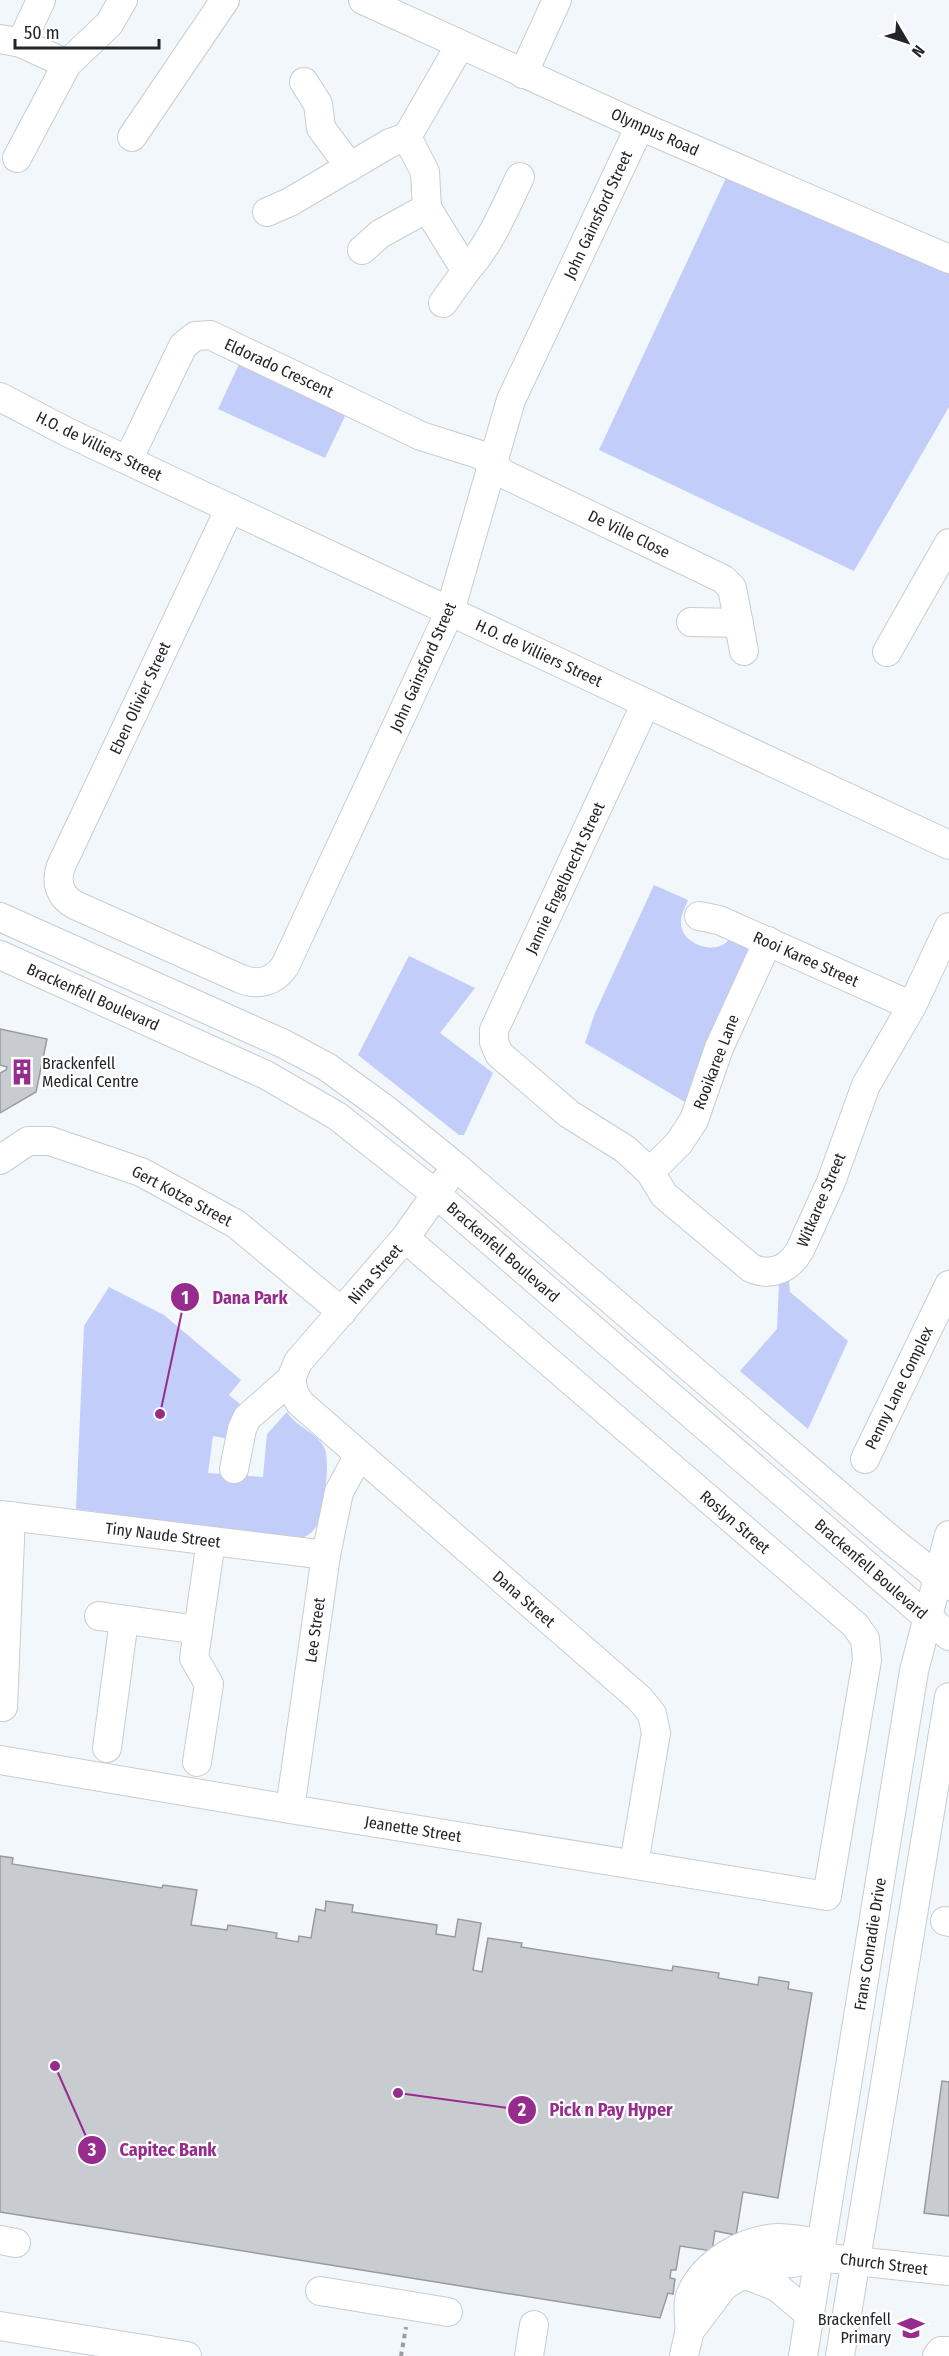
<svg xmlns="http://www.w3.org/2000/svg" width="949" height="2356" viewBox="0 0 949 2356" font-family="'Fira Sans Condensed',sans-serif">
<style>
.green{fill:#c2cdfa}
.building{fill:#c8ccd1;stroke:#979b9f;stroke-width:1.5}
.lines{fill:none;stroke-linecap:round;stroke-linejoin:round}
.minor-casing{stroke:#c7cdd1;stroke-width:30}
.path{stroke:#9a9ea2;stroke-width:4;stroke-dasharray:4.5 4.5;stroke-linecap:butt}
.minor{stroke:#fff;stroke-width:28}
.labels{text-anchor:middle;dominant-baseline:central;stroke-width:4.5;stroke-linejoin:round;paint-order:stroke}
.street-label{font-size:16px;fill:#232527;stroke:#fff}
.poi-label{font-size:16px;fill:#232527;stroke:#fff;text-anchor:start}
.leader{fill:none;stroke:#972c8f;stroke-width:2}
.callout-dot{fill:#972c8f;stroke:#fff;stroke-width:2}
.mark-label{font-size:18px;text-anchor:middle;font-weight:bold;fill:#fff}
.callout-label{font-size:18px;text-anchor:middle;font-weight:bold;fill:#972c8f;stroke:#fff;stroke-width:4.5;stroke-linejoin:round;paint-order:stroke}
</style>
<rect width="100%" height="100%" fill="#f1f7fb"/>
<!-- green -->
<g class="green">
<polygon points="727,176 949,272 949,407 854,571 599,450"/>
<polygon points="241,360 348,410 325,458 218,409"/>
<path d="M654,885l34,15c-3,8 -8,16 -7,24 1,21 37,33 49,14l23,3 -63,164 -105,-62 10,-30z"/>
<polygon points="409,956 475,988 440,1033 493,1073 464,1135 459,1135 358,1055"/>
<polygon points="789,1281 790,1292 848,1341 808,1429 740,1371 777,1329 779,1283"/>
<path d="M109,1287l55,28 77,65 -12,15 17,14 -16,30 -17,-3 -5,37 55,4 4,-43 20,-22c9,15 29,20 37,35 7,12 0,66 -7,78 -5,9 -12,13 -22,14l-219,-30 8,-183z"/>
</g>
<!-- building -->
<g class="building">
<polygon points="0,1029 47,1039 36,1092 0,1113 0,1073 6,1070 7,1067 0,1065"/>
<polygon points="0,1856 13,1858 12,1864 162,1888 163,1885 197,1890 191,1925 227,1930 228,1925 277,1933 276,1938 298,1942 299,1936 311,1938 316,1909 325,1911 326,1901 353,1905 352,1912 437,1925 436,1934 455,1937 458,1919 481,1923 473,1970 482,1972 488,1938 522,1943 521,1947 672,1971 673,1966 719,1973 718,1978 758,1985 759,1977 789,1982 788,1989 812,1993 778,2198 743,2192 736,2235 715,2231 712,2251 680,2246 676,2270 671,2270 670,2278 675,2279 673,2294 668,2293 660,2318 0,2212"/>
<polygon points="942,2081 949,2082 949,2216 924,2213"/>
</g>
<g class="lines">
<!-- minor casing -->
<g class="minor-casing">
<g id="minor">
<polyline points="363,0 640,126 949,259"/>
<polyline points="0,39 21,43 67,64"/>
<polyline points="21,43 41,0"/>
<path d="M460,45l-53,92 18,35 2,36 39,63c25,-28 38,-61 54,-94"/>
<polyline points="523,74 557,0"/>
<polyline points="304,82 318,104 321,128 350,167"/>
<polyline points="132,137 225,0"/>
<polyline points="17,158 67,64 109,24 123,0"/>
<polyline points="267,212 290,202 390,143 407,137"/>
<polyline points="362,250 380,234 427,208"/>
<polyline points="443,303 466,271"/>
<polyline points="0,397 67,432 949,845"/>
<polyline points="128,460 183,346 195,336 210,335 421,436 481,455 504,474 723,579 732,588 744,651"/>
<path d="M230,508l-169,358c-6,17 -1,31 14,39l166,74c17,7 33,3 44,-13l165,-355 61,-211 129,-274"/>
<polyline points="691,622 739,623"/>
<polyline points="887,652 949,543"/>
<path d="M646,703l-152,327v12l5,12 70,60 56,35 25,23 14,23 87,73c20,9 38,1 49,-18l31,-68 35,-97 46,-79 37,-79"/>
<polyline points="699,916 719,920 912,1006"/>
<polyline points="0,917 284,1044 327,1067 385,1109 455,1166 891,1540 949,1586"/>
<polyline points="0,955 266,1075 337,1116 437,1195 949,1636"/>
<polyline points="0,1160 28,1141 50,1141 141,1172 236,1224 342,1312"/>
<polyline points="650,1172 679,1143 694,1120 719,1048 768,941"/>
<polyline points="291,1379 294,1393 300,1403 640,1699 652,1714 656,1733 634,1864"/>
<polyline points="865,1459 949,1285"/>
<polyline points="234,1469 242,1429 247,1418 291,1379 298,1362 405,1238 446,1180"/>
<polyline points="0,1515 326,1555"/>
<polyline points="99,1616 198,1630"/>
<polyline points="3,1707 11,1516"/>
<polyline points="107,1748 124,1620"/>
<polyline points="0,1760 290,1809 827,1896 867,1660 865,1639 855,1625 405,1238"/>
<polyline points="197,1762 209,1684 194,1658 211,1541"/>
<polyline points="290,1809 326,1555 339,1492 359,1455"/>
<polyline points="945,1921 949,1922"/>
<polyline points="0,2240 16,2243"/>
<polyline points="744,2274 777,2287 809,2314"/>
<polyline points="320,2291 448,2312"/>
<polyline points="0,2326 187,2356"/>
<polyline points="689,2332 723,2287 733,2280 768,2265 792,2263 818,2257 949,2271"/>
<polyline points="529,2356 534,2325"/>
<path d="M684,2356c1,-7 4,-15 5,-23 2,-11 -3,-26 1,-37 13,-33 54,-57 89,-58 14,0 28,3 42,6"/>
<polyline points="803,2356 914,1671 949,1535"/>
<polyline points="840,2356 949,1697"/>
<polyline points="937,2356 941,2351 949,2351"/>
</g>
</g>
<!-- path -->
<polyline class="path" points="401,2356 406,2327"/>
<!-- minor -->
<use href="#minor" class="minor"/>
</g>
<!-- icons -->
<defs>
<g id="building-bare" transform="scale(2.07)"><path d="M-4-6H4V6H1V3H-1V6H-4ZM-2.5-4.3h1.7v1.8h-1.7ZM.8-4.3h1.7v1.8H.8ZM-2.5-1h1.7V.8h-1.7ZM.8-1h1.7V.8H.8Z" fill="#972c8f" stroke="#fff" stroke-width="2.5" paint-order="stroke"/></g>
<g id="school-bare" transform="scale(2.07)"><path d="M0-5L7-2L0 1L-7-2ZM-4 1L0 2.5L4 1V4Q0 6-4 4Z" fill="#972c8f" stroke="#fff" stroke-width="2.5" paint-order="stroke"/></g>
</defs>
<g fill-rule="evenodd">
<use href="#building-bare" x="22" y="1072"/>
<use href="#school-bare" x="911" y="2328"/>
</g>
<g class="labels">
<!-- street labels -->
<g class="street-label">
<text transform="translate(655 132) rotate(24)">Olympus Road</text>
<text transform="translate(598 215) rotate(-65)">John Gainsford Street</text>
<text transform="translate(279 368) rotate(25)">Eldorado Crescent</text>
<text transform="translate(99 446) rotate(26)">H.O. de Villiers Street</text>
<text transform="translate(629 534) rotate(26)">De Ville Close</text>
<text transform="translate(539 653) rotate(25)">H.O. de Villiers Street</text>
<text transform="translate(423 667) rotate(-66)">John Gainsford Street</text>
<text transform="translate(140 698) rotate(-65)">Eben Olivier Street</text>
<text transform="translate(565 878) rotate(-65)">Jannie Engelbrecht Street</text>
<text transform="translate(806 959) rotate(24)">Rooi Karee Street</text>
<text transform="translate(93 997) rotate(24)">Brackenfell Boulevard</text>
<text transform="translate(716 1062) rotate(-69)">Rooikaree Lane</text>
<text transform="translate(182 1196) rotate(28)">Gert Kotze Street</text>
<text transform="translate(821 1200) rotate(-67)">Witkaree Street</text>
<text transform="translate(503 1252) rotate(41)">Brackenfell Boulevard</text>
<text transform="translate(375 1274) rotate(-49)">Nina Street</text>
<text transform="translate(899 1388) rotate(-64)">Penny Lane Complex</text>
<text transform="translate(735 1522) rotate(41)">Roslyn Street</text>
<text transform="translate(163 1535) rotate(7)">Tiny Naude Street</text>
<text transform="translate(871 1569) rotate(41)">Brackenfell Boulevard</text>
<text transform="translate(524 1599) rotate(41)">Dana Street</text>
<text transform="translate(315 1630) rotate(-82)">Lee Street</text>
<text transform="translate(413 1829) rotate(9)">Jeanette Street</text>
<text transform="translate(870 1944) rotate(-81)">Frans Conradie Drive</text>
<text transform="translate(884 2264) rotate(7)">Church Street</text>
</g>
<!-- poi labels -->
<g class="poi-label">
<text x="42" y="1063">Brackenfell<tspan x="42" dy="18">Medical Centre</tspan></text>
<text x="891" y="2319" text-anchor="end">Brackenfell<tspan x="891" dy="18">Primary</tspan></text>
</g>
</g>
<!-- callouts -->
<path class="leader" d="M160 1414L185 1297M398 2093L522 2110M55 2066L92 2150"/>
<g class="callout-dot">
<circle cx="160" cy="1414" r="6"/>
<circle cx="398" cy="2093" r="6"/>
<circle cx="55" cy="2066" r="6"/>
<circle cx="185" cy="1297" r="15"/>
<circle cx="522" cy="2110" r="15"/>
<circle cx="92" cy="2150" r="15"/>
</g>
<g class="mark-label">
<text x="185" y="1304">1</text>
<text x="522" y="2116">2</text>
<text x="92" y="2156">3</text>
</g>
<g class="callout-label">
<text x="250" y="1304">Dana Park</text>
<text x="611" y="2116">Pick n Pay Hyper</text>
<text x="168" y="2156">Capitec Bank</text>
</g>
<!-- north arrow -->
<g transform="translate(907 42) rotate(129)" stroke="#ffffff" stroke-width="4.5" paint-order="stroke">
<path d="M0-4.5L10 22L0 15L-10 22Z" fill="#232527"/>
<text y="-9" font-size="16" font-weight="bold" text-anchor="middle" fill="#232527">N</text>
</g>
<!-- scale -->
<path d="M15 39v9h144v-9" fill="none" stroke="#232527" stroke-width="3"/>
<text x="24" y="39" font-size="18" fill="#232527" stroke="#ffffff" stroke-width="4.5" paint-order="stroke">50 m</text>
</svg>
